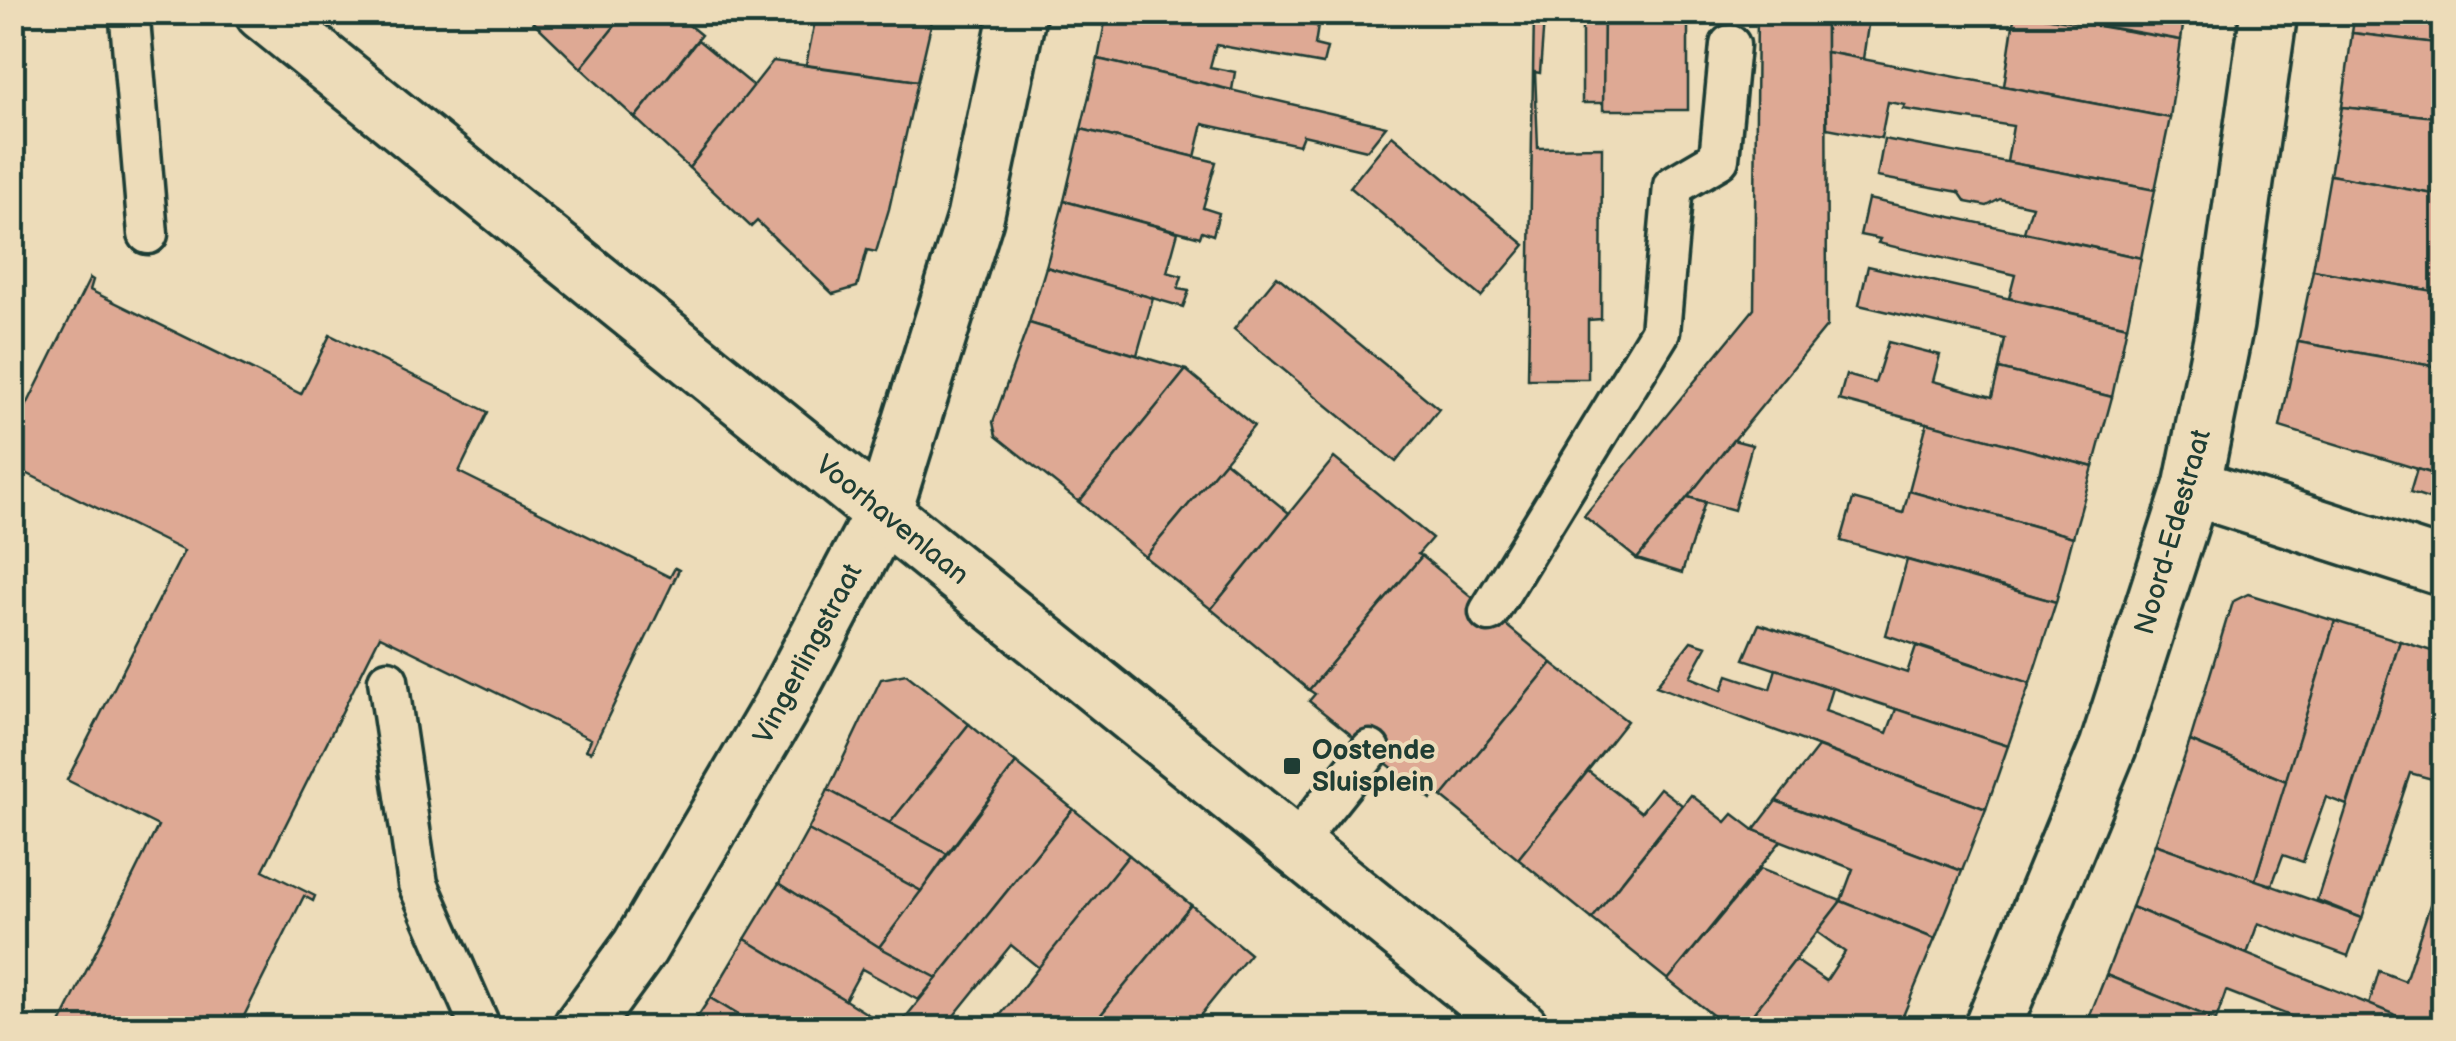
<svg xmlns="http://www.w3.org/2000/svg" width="2456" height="1041" viewBox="0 0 2456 1041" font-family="'Balsamiq Sans',sans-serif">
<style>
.building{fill:#dea994;stroke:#1f3d34;stroke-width:2.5}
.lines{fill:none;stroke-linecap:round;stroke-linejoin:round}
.service-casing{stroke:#1f3d34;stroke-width:45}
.minor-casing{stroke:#1f3d34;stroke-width:62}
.tertiary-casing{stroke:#1f3d34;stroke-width:62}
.service{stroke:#eddcb9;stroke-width:38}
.minor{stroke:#eddcb9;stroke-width:55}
.tertiary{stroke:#eddcb9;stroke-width:55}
.poi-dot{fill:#1f3d34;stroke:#eddcb9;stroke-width:4}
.labels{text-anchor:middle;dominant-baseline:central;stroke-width:8;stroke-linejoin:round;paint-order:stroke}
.street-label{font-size:28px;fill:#1f3d34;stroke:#eddcb9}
.poi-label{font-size:28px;font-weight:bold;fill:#1f3d34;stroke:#eddcb9;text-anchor:start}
</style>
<rect width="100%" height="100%" fill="#eddcb9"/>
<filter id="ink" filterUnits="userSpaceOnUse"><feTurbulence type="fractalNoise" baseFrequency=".01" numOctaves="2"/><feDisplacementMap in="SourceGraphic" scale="20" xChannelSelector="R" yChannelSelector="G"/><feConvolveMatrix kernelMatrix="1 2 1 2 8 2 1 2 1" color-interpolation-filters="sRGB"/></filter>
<g filter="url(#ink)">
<!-- building -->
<g class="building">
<polygon points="523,12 626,12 581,68"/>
<polygon points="626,12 673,12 701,35 635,118 581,68"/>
<polygon points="796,12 934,12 918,81 806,65 815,21 795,18"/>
<polygon points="1107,12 1249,12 1318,26 1315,45 1327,48 1323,64 1216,45 1210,67 1235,72 1232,90 1098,59"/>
<polygon points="1534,12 1582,12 1582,18 1544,19 1540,73 1535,72 1538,148 1602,147 1601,319 1588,320 1588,379 1528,379"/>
<rect x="1582" y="12" width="22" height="91"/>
<polygon points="1604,12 1688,12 1688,110 1603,110"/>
<polygon points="1757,12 1826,12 1827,326 1637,559 1584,516 1754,309"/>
<polygon points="1826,12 1870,12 1863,59 1826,52"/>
<polygon points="2015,12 2181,40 2170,118 2004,86"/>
<polygon points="2024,12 2185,12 2181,40"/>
<polygon points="2355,12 2444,12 2444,44 2352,33"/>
<polygon points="2352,33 2444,44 2444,118 2342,107"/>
<polygon points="698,40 754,86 689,168 635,118"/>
<polygon points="1826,52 2170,118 2155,190 2007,162 2013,126 1903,109 1905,105 1888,102 1881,138 1827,128"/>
<polygon points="1098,59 1308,108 1386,126 1367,150 1303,135 1299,145 1203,124 1195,157 1081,129"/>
<polygon points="773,61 918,81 889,209 876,252 867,250 857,287 833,294 757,221 751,227 689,168"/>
<polygon points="2342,107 2444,118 2444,196 2330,175"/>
<polygon points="1081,129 1216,162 1203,208 1219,213 1213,235 1202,231 1200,237 1064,201"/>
<polygon points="1392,135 1525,245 1481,297 1350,187"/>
<polygon points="1884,139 2155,190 2141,258 2024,232 2032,206 2000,199 1987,206 1966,202 1959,192 1877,177"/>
<polygon points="2330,175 2444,196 2444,293 2313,270"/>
<polygon points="1868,199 2141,258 2127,326 2009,298 2015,275 1878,243 1880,239 1860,235"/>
<polygon points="1064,201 1178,232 1167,272 1182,276 1178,289 1189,291 1183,307 1046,267"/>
<polygon points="1868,266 2127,326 2112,397 1999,369 2005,339 1859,305"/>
<polygon points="1046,267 1153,298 1137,355 1029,323"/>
<polygon points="2313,270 2444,293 2444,368 2298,342"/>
<polygon points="1277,276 1439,409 1396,462 1234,329"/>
<polygon points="90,278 93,280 90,290 301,394 330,335 488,412 459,472 670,577 675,568 679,570 591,752 586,750 591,739 380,636 263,870 315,896 313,901 304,896 238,1028 58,1028 158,826 67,780 184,551 12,466 12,435"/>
<polygon points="1029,323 1186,370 1079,502 996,436 993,422"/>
<polygon points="1888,342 1940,355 1933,381 1992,397 1999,369 2112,397 2093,467 1839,400 1846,375 1875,383"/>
<polygon points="2298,342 2444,368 2444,477 2280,427"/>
<polygon points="1186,370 1254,426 1145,557 1079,502"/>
<polygon points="1927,423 2093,467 2073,537 1909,491"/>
<polygon points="1733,440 1752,445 1734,510 1688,497"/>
<polygon points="1334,458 1432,538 1418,554 1422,556 1309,690 1211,609"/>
<polygon points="1225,461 1289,513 1211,609 1145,557"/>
<polygon points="2417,469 2444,477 2444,504 2410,493"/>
<polygon points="1909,491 2073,537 2056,602 1841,541 1853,499 1903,513"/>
<polygon points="1688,497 1705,502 1682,573 1637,559"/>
<polygon points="1422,556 1552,663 1442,797 1437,793 1431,799 1309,701 1315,694 1309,690"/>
<polygon points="1907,560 2056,602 2030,683 1886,635"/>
<polygon points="2248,594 2335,621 2286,781 2190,741 2232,602"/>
<polygon points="2335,621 2400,641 2347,805 2326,797 2303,862 2283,855 2272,885 2255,880"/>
<polygon points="1759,624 1907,673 1916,646 2030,683 2008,746 1744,659"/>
<polygon points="1691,641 1707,646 1690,677 1722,690 1728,675 1770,689 1776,669 1832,688 1825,711 1887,733 1896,709 2008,746 1986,809 1656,686"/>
<polygon points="2400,641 2444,655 2444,744 2432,779 2410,773 2362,918 2317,900"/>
<polygon points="1552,663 1627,721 1518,859 1442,797"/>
<polygon points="906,674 969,724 890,823 828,790 881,679"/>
<polygon points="969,724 1016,763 947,854 890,823"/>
<polygon points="2190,741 2286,781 2255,880 2155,844"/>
<polygon points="1818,747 1986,809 1962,871 1776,801"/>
<polygon points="1016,763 1073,809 937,978 879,947"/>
<polygon points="1588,771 1641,812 1660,788 1682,805 1592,919 1518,859"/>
<polygon points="828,790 947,854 921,891 808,830"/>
<polygon points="1691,795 1726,822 1733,814 1754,830 1781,841 1668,980 1592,919"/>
<polygon points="1776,801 1962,871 1935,939 1841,901 1853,869 1754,830"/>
<polygon points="1073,809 1129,855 1039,968 1011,945 944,1028 897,1028"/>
<polygon points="808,830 921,891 879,947 779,883"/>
<polygon points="2155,844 2362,918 2348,956 2258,923 2247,954 2132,907"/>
<polygon points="1129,855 1191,905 1090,1028 990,1028"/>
<polygon points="2444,862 2444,1000 2434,1028 2426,1028 2369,1005 2379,971 2405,981"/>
<polygon points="1760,869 1841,901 1742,1028 1729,1028 1668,980"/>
<polygon points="779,883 879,947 937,978 918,1000 862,969 845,1000 745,939"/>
<polygon points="1841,901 1935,939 1898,1028 1742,1028 1795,960 1826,981 1845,952 1817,932"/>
<polygon points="1191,905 1250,954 1190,1028 1090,1028"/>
<polygon points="2132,907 2393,1014 2387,1028 2321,1028 2226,991 2216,1020 2106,975"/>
<polygon points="745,939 845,1000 890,1028 760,1028 710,998"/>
<polygon points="2106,975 2209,1017 2205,1028 2085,1028"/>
<polygon points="710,998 760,1028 690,1028"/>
</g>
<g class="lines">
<!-- service casing -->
<g class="service-casing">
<g id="service">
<polyline points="132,12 130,20 148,234"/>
<polyline points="1489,612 1660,332 1673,186 1719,159 1730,45"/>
<polyline points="388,680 418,884 481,1028"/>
<polyline points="1294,845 1370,750"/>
</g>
</g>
<!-- minor casing -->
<g class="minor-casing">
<g id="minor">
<polyline points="2192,487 2444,568"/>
<polyline points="581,1028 640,947 780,708 883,513 975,218 1018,12"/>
<polyline points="1992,1028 2108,747 2192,487 2225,324 2269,12"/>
</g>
</g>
<!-- tertiary casing -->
<g class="tertiary-casing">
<polyline id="tertiary" points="263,12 1520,1028"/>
</g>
<!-- service -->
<use href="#service" class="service"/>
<!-- minor -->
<use href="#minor" class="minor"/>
<!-- tertiary -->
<use href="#tertiary" class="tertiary"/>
</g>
</g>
<!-- markers -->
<rect class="poi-dot" x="1282" y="756" width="20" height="20" rx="5"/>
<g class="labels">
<!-- street labels -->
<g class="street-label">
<text transform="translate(892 520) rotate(39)">Voorhavenlaan</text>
<text transform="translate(2173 532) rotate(-74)">Noord-Edestraat</text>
<text transform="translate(808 654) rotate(-62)">Vingerlingstraat</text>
</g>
<!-- poi labels -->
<g class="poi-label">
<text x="1312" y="750">Oostende<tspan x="1312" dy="32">Sluisplein</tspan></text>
</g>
</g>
<!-- margin -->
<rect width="2456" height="1041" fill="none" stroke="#eddcb9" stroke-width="50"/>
<rect x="25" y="25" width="2406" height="991" fill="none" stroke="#1f3d34" stroke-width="4" filter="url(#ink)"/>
</svg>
